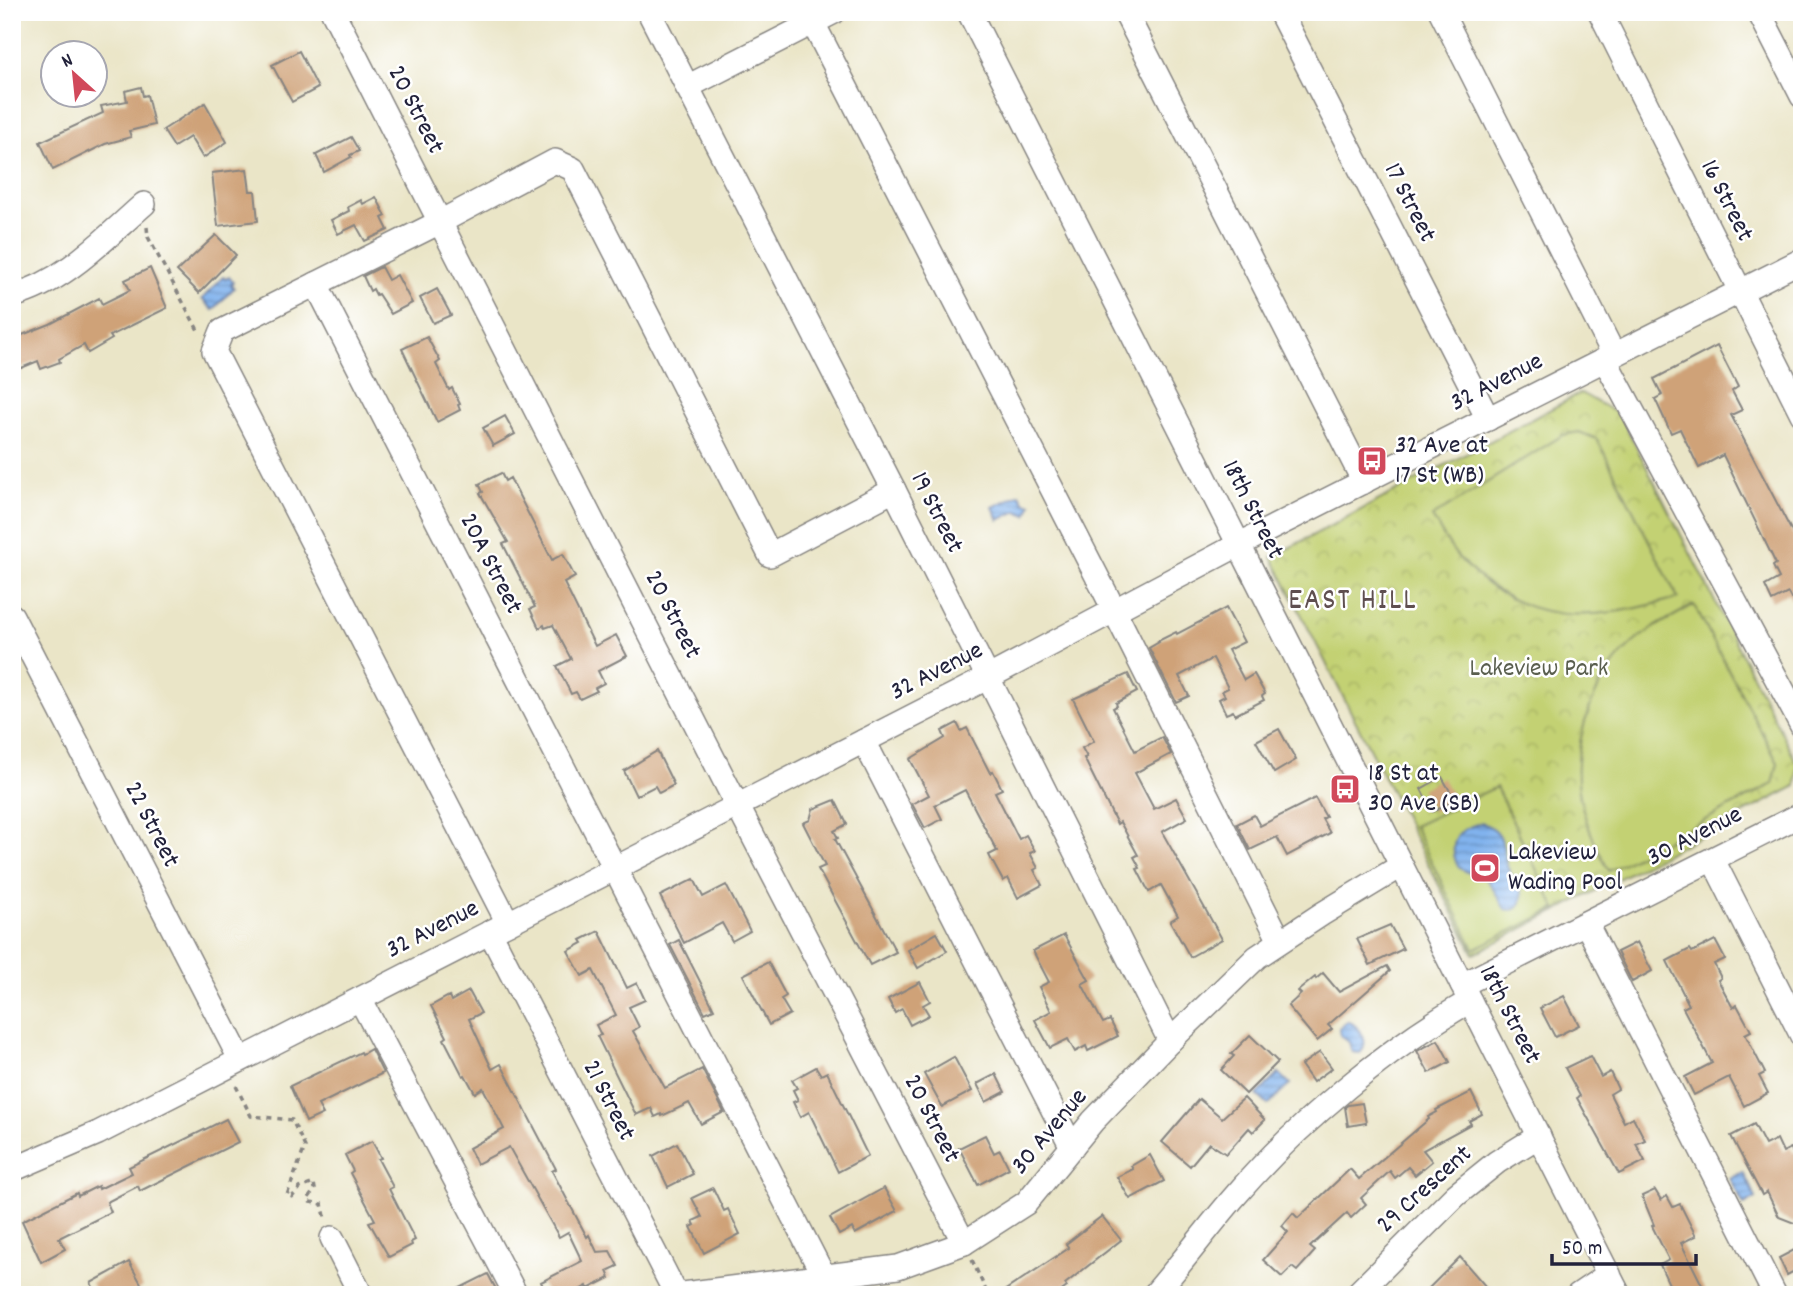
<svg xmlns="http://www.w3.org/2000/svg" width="1814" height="1307" viewBox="0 0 1814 1307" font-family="Dekko,sans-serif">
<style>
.park{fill:url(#park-crowns);stroke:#727a57;stroke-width:2}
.garden{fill:#c3d173;stroke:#727a57;stroke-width:2}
.water{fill:url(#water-rules);stroke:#526a94;stroke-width:2}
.building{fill:#cfa278}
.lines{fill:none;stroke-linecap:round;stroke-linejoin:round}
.minor-casing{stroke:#868481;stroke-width:26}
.path{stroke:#868481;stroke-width:3.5;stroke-dasharray:5 5;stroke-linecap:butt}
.minor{stroke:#fff;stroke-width:23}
.labels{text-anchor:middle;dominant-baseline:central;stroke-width:5;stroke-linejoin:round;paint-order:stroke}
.street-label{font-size:26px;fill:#22223b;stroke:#fff}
.poi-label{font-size:26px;fill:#22223b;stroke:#fff;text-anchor:start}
.park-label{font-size:26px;fill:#5a5f4f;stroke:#fff}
.quarter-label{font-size:30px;letter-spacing:2px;fill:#5f4f50;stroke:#fff}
</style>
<defs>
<pattern id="park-crowns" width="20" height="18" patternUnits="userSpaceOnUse" patternTransform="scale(1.75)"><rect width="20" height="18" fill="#c3d173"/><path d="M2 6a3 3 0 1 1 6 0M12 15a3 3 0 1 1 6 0" fill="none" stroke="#a7b364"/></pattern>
<pattern id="water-rules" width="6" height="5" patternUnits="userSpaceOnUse" patternTransform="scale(1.75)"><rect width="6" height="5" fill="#81b3ee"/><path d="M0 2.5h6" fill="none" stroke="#6991c2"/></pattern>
</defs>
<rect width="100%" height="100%" fill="#fff"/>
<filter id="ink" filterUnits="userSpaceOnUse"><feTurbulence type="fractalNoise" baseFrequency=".0143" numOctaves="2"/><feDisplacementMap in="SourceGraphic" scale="14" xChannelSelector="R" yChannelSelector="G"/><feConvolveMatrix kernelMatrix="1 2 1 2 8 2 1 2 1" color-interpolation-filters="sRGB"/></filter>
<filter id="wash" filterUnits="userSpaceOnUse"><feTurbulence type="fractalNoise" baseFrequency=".00686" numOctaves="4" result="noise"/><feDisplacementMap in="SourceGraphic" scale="28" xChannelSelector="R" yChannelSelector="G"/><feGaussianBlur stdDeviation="1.57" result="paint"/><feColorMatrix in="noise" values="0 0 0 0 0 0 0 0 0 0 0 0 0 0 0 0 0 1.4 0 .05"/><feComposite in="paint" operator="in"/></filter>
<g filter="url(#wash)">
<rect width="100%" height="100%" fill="#eae5c7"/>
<!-- park -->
<polygon class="park" points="1581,393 1620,415 1798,765 1796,786 1474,954 1272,557"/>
<!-- garden -->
<g class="garden">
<path d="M1579,432l18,7 81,159c-86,23 -153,32 -219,-40 -11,-12 -19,-28 -27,-41l131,-82z"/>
<path d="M1694,605l84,158 -5,21 -164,87c-13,-25 -26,-52 -30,-80 -7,-54 16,-118 60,-153 17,-13 36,-23 55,-33z"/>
<polygon points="1496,787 1556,909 1474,949 1414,826"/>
</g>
<!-- water -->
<g class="water">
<polygon points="223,277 226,279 229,277 233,282 231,285 234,288 213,310 202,299"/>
<polygon points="1020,494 1024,502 1031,504 1027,515 1017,511 999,520 993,507"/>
<path d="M1481,823c27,8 19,23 26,43 4,12 22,25 12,40 -3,5 -9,4 -14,3 -6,-9 -11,-21 -18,-29 -8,-6 -18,-5 -26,-11 -9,-9 -10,-28 -1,-36 6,-6 13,-8 21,-10z"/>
<path d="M1348,1021c12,6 23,22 12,32l-8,-1 -3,-10 -9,-7 -1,-7z"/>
<polygon points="1279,1073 1290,1084 1268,1105 1257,1095"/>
<polygon points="1743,1172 1756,1198 1744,1205 1730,1178"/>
</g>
<g id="blocks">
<!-- building -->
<g class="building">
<polygon points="299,51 318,88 292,102 272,65"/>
<polygon points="141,87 143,96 147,95 154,125 129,131 131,137 105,144 53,170 40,142 103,113 101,106 127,101 125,91"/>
<polygon points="205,103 227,142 203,158 190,137 174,147 163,130"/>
<polygon points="351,137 359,151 350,155 351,157 324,172 316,155"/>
<polygon points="247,169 250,191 255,191 258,221 218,226 212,173"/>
<polygon points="376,197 386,216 382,218 388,230 365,241 356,225 338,234 331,220 349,211 348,207 361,200 363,204"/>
<polygon points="216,235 236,255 199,293 177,271"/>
<polygon points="381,267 388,280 397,275 412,303 391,314 378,294 376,295 373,289 370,291 363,276"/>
<polygon points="150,268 167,308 110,336 112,339 88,353 84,345 59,359 60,362 41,369 38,361 19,369 12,353 12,339 50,324 99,298 102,304 130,290 125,280"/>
<polygon points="437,289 451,315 433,323 420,298"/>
<polygon points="427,337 440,361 436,364 449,390 452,388 460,404 458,405 460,410 437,422 402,349"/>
<polygon points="1717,346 1738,387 1732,391 1742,410 1731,415 1802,551 1802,593 1791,599 1788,593 1772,601 1765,586 1779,578 1773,566 1776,564 1723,455 1699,468 1680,429 1671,433 1655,399 1662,395 1654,379"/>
<polygon points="505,416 515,434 493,446 483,428"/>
<polygon points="501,473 505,481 510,478 552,560 563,554 575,577 564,583 595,646 616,635 627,656 598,671 604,683 595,688 597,691 580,699 576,692 571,694 557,666 571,659 553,625 545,628 544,625 539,628 530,609 535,607 503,544 508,542 480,493 483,492 479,484"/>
<polygon points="1226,608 1244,642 1228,650 1244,680 1254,674 1265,694 1262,696 1264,700 1235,715 1233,711 1226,714 1219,699 1225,696 1222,691 1228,688 1213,658 1179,676 1189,696 1176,702 1149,648 1159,642 1158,641 1176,632 1177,634"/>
<polygon points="1128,674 1137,692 1116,703 1117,706 1113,708 1135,751 1162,737 1171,754 1135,773 1154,809 1176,798 1187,818 1162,832 1222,939 1190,957 1170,921 1178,916 1161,885 1149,892 1137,869 1140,868 1134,857 1138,855 1120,822 1117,824 1084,758 1087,757 1082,748 1094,741 1073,699"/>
<polygon points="957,723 961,731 967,728 990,773 993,771 1002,789 995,792 1019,839 1026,835 1035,851 1030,853 1038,868 1034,870 1042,885 1018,898 1008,878 1003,881 991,859 989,855 997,851 965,790 935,805 942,819 925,828 912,804 929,795 910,759 945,738 942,731"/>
<polygon points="1279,729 1296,760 1274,773 1256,741"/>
<polygon points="657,751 674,785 659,793 655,786 636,796 624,771"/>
<polygon points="1442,777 1455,800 1433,812 1421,789"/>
<polygon points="1315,798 1326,817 1322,819 1330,833 1287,856 1277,837 1250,850 1237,824 1254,815 1260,826"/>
<polygon points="835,800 847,824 834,831 838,838 835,839 896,952 870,965 818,869 825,866 803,823 810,820 813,809"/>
<polygon points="694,879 703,897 726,885 750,931 732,941 722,923 684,943 660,896"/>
<polygon points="1390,925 1403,949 1370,965 1357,939"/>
<polygon points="599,931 627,988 637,983 645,1000 629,1007 639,1027 633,1031 665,1088 702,1069 724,1112 701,1124 689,1103 662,1116 661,1114 655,1117 651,1108 636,1115 597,1036 601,1035 596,1025 616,1015 593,970 582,976 568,951 583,943 581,940"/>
<polygon points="937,933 947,951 918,968 908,950"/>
<polygon points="1064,935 1089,980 1082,984 1103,1023 1110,1020 1118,1036 1088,1051 1086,1046 1075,1052 1068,1039 1050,1048 1035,1020 1051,1011 1039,987 1049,982 1033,951"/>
<polygon points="679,940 714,1009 705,1013 670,945"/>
<polygon points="1715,940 1725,959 1714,964 1721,978 1718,980 1733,1008 1737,1005 1751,1031 1745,1034 1765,1073 1759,1076 1768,1093 1744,1106 1729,1077 1694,1095 1685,1077 1712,1063 1683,1008 1689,1005 1667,961 1690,949 1692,952"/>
<polygon points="1637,942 1652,971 1632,982 1617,952"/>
<polygon points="768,962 786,996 781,999 790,1014 769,1025 743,975"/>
<polygon points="1387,966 1390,971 1328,1025 1332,1029 1317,1041 1288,1006 1301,994 1298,991 1315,977 1316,979 1323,973 1339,992"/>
<polygon points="920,982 930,1001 923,1005 929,1015 910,1025 902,1009 895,1013 888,999"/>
<polygon points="469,991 481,1013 469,1019 492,1069 501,1064 556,1169 552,1171 587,1237 589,1235 597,1252 610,1251 618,1266 607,1271 610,1278 588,1289 587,1286 570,1295 547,1295 541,1282 582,1261 568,1232 559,1237 509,1147 477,1164 469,1148 504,1129 483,1088 475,1093 465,1075 463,1076 444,1039 447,1037 431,1006 449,996 451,1001"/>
<polygon points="1564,996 1579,1025 1555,1037 1540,1008"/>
<polygon points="1250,1035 1278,1062 1246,1094 1221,1070 1234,1056 1231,1054"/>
<polygon points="1438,1040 1450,1062 1429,1073 1417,1051"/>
<polygon points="371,1049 383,1073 318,1105 323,1114 306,1122 290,1086 361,1052 362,1054"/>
<polygon points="1320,1052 1332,1068 1313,1082 1301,1065"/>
<polygon points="1590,1056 1601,1077 1610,1072 1618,1089 1610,1094 1624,1122 1633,1117 1645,1140 1636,1144 1645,1161 1619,1174 1577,1098 1580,1096 1565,1068"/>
<polygon points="954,1057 972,1091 942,1107 924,1074"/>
<polygon points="816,1067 821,1075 827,1072 868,1156 838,1172 809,1112 800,1117 793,1102 798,1100 793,1090 797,1088 792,1080"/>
<polygon points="996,1074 1005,1092 986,1102 977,1084"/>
<polygon points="1471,1092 1482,1114 1469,1121 1471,1124 1423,1150 1432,1161 1415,1175 1408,1167 1395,1178 1390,1171 1361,1198 1366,1204 1351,1218 1347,1213 1310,1247 1315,1251 1297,1271 1292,1267 1282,1277 1263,1260 1288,1232 1282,1226 1293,1213 1298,1218 1350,1169 1359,1179 1429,1119 1428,1117 1437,1112 1436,1110"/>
<polygon points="1244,1098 1265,1120 1253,1132 1249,1128 1226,1154 1209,1143 1190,1166 1162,1142 1199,1099 1222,1118"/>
<polygon points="1362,1103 1366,1123 1348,1126 1345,1107 1348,1105"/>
<polygon points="226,1119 238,1142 140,1191 138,1186 107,1202 111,1212 59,1238 65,1249 41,1262 22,1221 77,1193 78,1196 98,1186 99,1189 132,1173 129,1167"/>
<polygon points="1754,1124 1765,1145 1777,1139 1783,1152 1791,1148 1793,1153 1802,1149 1802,1226 1779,1217 1767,1192 1762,1195 1731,1136"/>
<polygon points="985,1135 994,1153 1000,1150 1009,1168 978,1185 959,1148"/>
<polygon points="372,1141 381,1158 378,1159 393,1187 389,1189 415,1240 411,1242 412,1245 389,1257 369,1222 375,1220 350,1173 353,1171 345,1155"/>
<polygon points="677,1143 693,1174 668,1187 653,1156"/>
<polygon points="1150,1155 1164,1181 1130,1199 1117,1177 1133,1169 1131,1166"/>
<polygon points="713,1188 724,1211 728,1209 740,1234 704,1253 691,1227 695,1225 693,1221 702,1217 692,1198"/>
<polygon points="884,1188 897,1211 855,1234 852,1228 839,1235 830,1218"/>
<polygon points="1655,1190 1661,1200 1667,1196 1673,1207 1680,1204 1696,1236 1681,1243 1707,1295 1674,1295 1660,1265 1669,1260 1652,1226 1654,1225 1642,1196"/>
<polygon points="1102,1216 1121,1240 1065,1284 1067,1287 1056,1295 998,1295 1069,1248 1066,1244"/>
<polygon points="1802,1246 1802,1267 1787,1275 1779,1258"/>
<polygon points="1460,1257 1493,1295 1422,1295"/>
<polygon points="129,1262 143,1287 129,1295 97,1295 91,1283"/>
<polygon points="488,1274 499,1295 446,1295"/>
</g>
</g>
</g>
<g filter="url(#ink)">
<use href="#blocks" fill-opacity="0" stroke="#868481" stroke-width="2"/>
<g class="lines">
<!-- minor casing -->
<g class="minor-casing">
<g id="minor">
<polyline points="333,12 737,805 964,1243"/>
<polyline points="649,12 894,490 1170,1041"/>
<polyline points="969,12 1619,1295"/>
<polyline points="1125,12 1364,482"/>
<polyline points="1280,12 1488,419"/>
<polyline points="1441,12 1614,355"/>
<polyline points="1600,12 1802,414"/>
<polyline points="1759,12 1802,96"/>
<polyline points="813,23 1106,594 1280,941"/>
<polyline points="687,87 834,12"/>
<polyline points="316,284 824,1277"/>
<path d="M12,296c52,-13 93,-58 132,-92"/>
<polyline points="1605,360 1802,726"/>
<polyline points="12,616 240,1059"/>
<polyline points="864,741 1072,1147"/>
<polyline points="1713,860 1802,1036"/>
<polyline points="508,923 214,351 222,331 440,222 555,161 573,169 770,555 894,490"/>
<polyline points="1586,923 1775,1295"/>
<polyline points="490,932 676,1294"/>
<polyline points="1462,985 1802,814"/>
<polyline points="360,999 516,1295"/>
<polyline points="12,1170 98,1133 987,678 1238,545 1802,260"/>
<polyline points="332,1238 361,1295"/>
<polyline points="675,1295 898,1267 964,1243 1026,1203 1093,1121 1170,1041 1257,957 1322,914 1401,866"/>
<path d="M1154,1295c29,-33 54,-68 82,-100 61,-71 153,-148 234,-194"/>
<polyline points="1356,1295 1456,1195 1497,1162 1539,1136"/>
<polyline points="1578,1295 1609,1274"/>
</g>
</g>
<!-- path -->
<g class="path">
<polyline points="147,227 148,237 199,332"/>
<polyline points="236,1086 251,1116 292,1120 305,1147 287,1195 292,1197 300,1188 314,1183 315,1189 308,1199 310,1202 322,1204 326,1220"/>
<polyline points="972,1260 988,1295"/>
</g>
<!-- minor -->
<use href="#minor" class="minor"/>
</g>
</g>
<!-- icons -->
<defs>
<g id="bus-square" transform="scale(1.575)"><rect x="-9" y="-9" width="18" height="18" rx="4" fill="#d1495b" stroke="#fff"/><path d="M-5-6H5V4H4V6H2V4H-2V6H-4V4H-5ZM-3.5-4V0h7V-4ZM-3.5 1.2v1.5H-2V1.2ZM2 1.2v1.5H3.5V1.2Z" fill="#fff"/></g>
<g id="stadium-square" transform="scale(1.575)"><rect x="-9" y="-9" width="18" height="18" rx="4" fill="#d1495b" stroke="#fff"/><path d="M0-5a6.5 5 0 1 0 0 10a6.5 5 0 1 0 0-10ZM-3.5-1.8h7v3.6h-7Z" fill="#fff"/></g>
</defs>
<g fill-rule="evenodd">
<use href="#bus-square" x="1372" y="461"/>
<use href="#bus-square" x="1345" y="789"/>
<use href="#stadium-square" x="1485" y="868"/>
</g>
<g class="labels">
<!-- street labels -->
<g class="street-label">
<text transform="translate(415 110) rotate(63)">20 Street</text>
<text transform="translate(1726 201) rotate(63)">16 Street</text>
<text transform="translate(1409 203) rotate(63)">17 Street</text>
<text transform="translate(1497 383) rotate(-27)">32 Avenue</text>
<text transform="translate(1252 510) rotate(63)">18th Street</text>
<text transform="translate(936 513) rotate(63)">19 Street</text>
<text transform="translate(490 564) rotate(63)">20A Street</text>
<text transform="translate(672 615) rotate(63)">20 Street</text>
<text transform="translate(937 672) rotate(-27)">32 Avenue</text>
<text transform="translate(151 825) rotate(63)">22 Street</text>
<text transform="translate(1695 837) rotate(-27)">30 Avenue</text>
<text transform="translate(433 930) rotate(-27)">32 Avenue</text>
<text transform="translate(1509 1015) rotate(63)">18th Street</text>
<text transform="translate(608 1101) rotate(63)">21 Street</text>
<text transform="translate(931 1119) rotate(63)">20 Street</text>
<text transform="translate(1050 1132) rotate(-50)">30 Avenue</text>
<text transform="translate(1425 1190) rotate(-42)">29 Crescent</text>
</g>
<!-- poi labels -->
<g class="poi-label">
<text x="1395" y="446">32 Ave at<tspan x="1395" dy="30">17 St (WB)</tspan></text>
<text x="1368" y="774">18 St at<tspan x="1368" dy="30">30 Ave (SB)</tspan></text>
<text x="1508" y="853">Lakeview<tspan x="1508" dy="30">Wading Pool</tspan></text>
</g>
<!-- park labels -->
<g class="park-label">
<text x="1539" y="669">Lakeview Park</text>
</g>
<!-- quarter labels -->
<g class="quarter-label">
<text x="1353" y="602">EAST HILL</text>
</g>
</g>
<!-- margin -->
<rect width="1814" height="1307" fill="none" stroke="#fff" stroke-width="42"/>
<!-- north arrow -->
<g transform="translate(74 74) rotate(333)"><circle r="33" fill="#ffffff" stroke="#a7a7b1" stroke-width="2"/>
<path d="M0-5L12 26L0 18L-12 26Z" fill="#d1495b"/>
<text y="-10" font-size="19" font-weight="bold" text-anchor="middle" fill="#22223b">N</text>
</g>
<!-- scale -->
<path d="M1552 1254v10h144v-10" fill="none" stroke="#22223b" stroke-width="3.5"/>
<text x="1562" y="1254" font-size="21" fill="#22223b" stroke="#ffffff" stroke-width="5" paint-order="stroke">50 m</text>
</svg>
